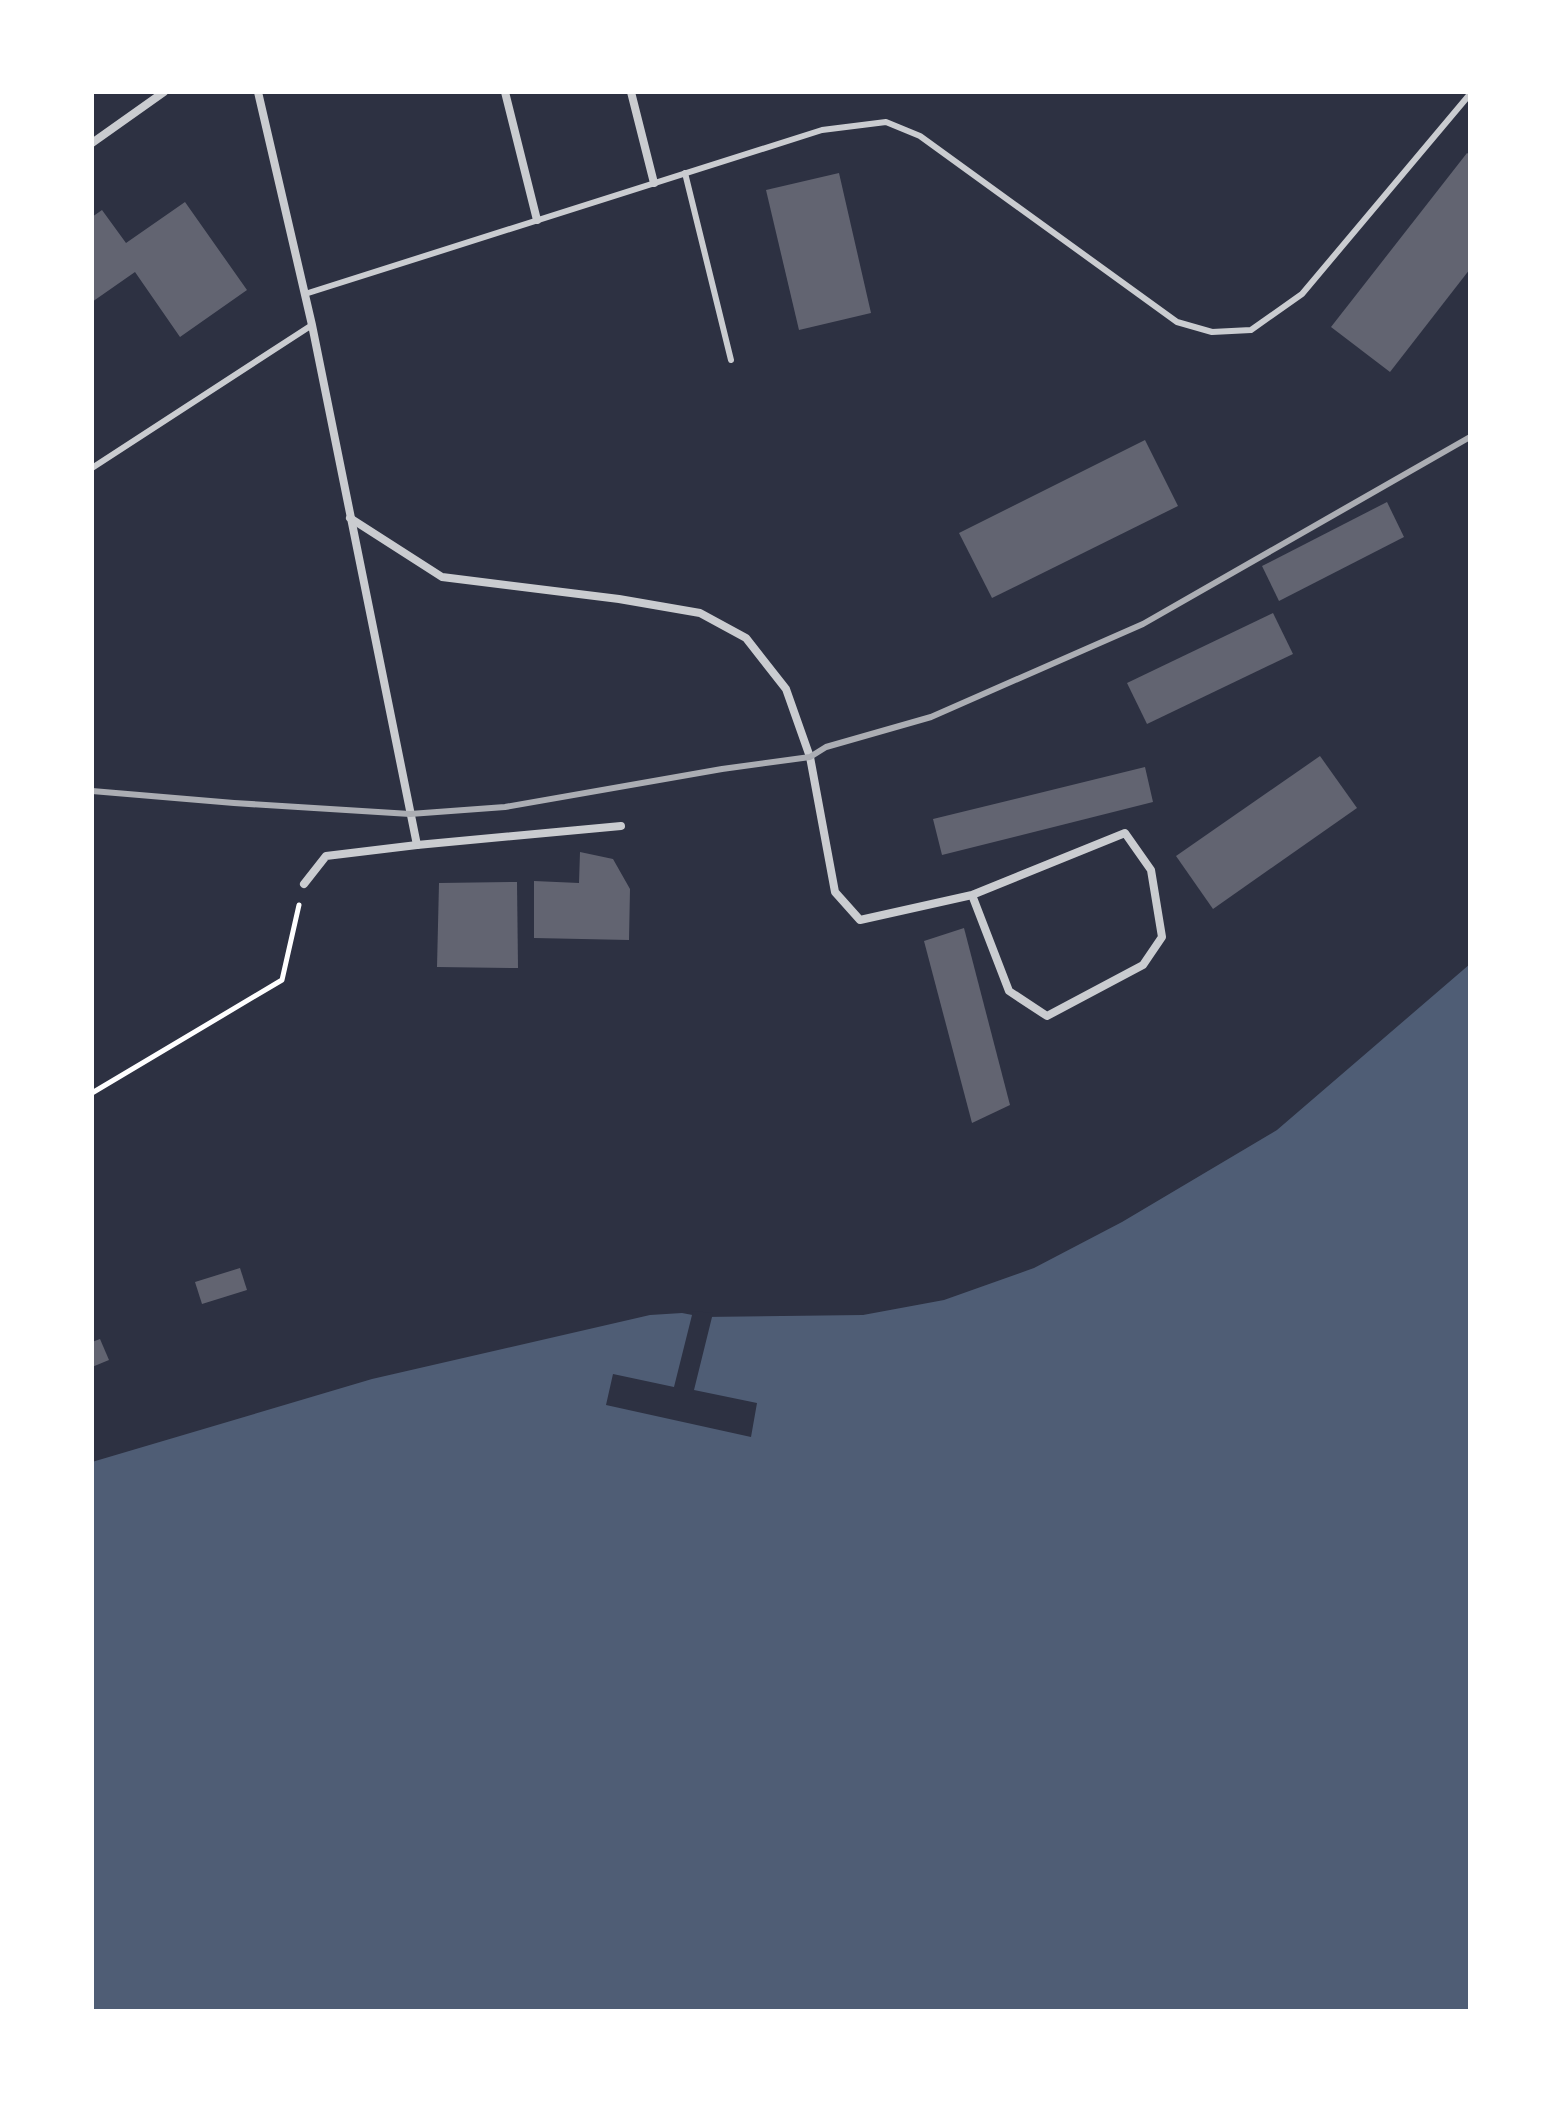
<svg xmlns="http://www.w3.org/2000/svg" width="1562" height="2103" viewBox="0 0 1562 2103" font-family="'PT Sans',sans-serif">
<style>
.water{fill:#4f5d75}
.pier{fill:#2d3142}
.building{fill:#626471}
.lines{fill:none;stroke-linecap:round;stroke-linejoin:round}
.path{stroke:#fff;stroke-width:5}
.service{stroke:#caccd0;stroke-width:6}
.minor{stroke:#caccd0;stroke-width:8}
.rail{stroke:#abadb3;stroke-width:6}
</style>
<rect width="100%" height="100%" fill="#2d3142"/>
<!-- water -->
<polygon class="water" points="1470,964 1470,2011 92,2011 92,1462 372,1379 650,1315 682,1313 703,1317 863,1315 944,1300 1034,1268 1122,1222 1277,1130"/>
<!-- pier -->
<polygon class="pier" points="693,1311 713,1313 694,1390 757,1403 751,1437 606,1405 613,1374 674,1387"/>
<!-- building -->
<g class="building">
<polygon points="1467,153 1470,155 1470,269 1390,372 1331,327"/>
<polygon points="839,173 871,313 799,330 766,190"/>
<polygon points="185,202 247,290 180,337 135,272 92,302 92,217 102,210 126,243"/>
<polygon points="1145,440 1178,506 992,598 959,533"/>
<polygon points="1387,502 1404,537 1279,601 1262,566"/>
<polygon points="1273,613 1293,654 1147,724 1127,683"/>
<polygon points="1320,756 1357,808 1213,909 1176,856"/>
<polygon points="1145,767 1153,802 942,855 933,819"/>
<polygon points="580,852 613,859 630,889 629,940 534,938 534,881 579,883"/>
<polygon points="517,882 518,968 437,967 439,883"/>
<polygon points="964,928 1010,1105 972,1123 924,941"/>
<polygon points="240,1268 247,1290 202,1304 195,1282"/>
<polygon points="100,1339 109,1360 92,1367 92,1342"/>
</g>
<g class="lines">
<!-- path -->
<polyline class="path" points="92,1093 282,980 299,905"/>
<!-- service -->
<g class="service">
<polyline points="685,173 731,360"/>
<polyline points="305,294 822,130 886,122 920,136 1177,322 1212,332 1251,330 1302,294 1470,94"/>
<polyline points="92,468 312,325"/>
</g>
<!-- minor -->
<g class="minor">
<polyline points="258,92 312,325 417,845"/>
<polyline points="505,92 537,220"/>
<polyline points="631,92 654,183"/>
<polyline points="92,143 164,92"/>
<polyline points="350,518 442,577 619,599 700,613 746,638 786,689 810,757 835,892 860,920 972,895 1125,833 1151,870 1162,937 1143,965 1047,1016 1009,991 972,895"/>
<polyline points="304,884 326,856 417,845 621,826"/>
</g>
<!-- rail -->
<polyline class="rail" points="92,791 234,803 410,814 505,807 722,769 810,757 826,747 931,717 1143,624 1470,437"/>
</g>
<!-- border -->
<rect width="1562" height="2103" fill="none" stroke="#ffffff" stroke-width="188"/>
</svg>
